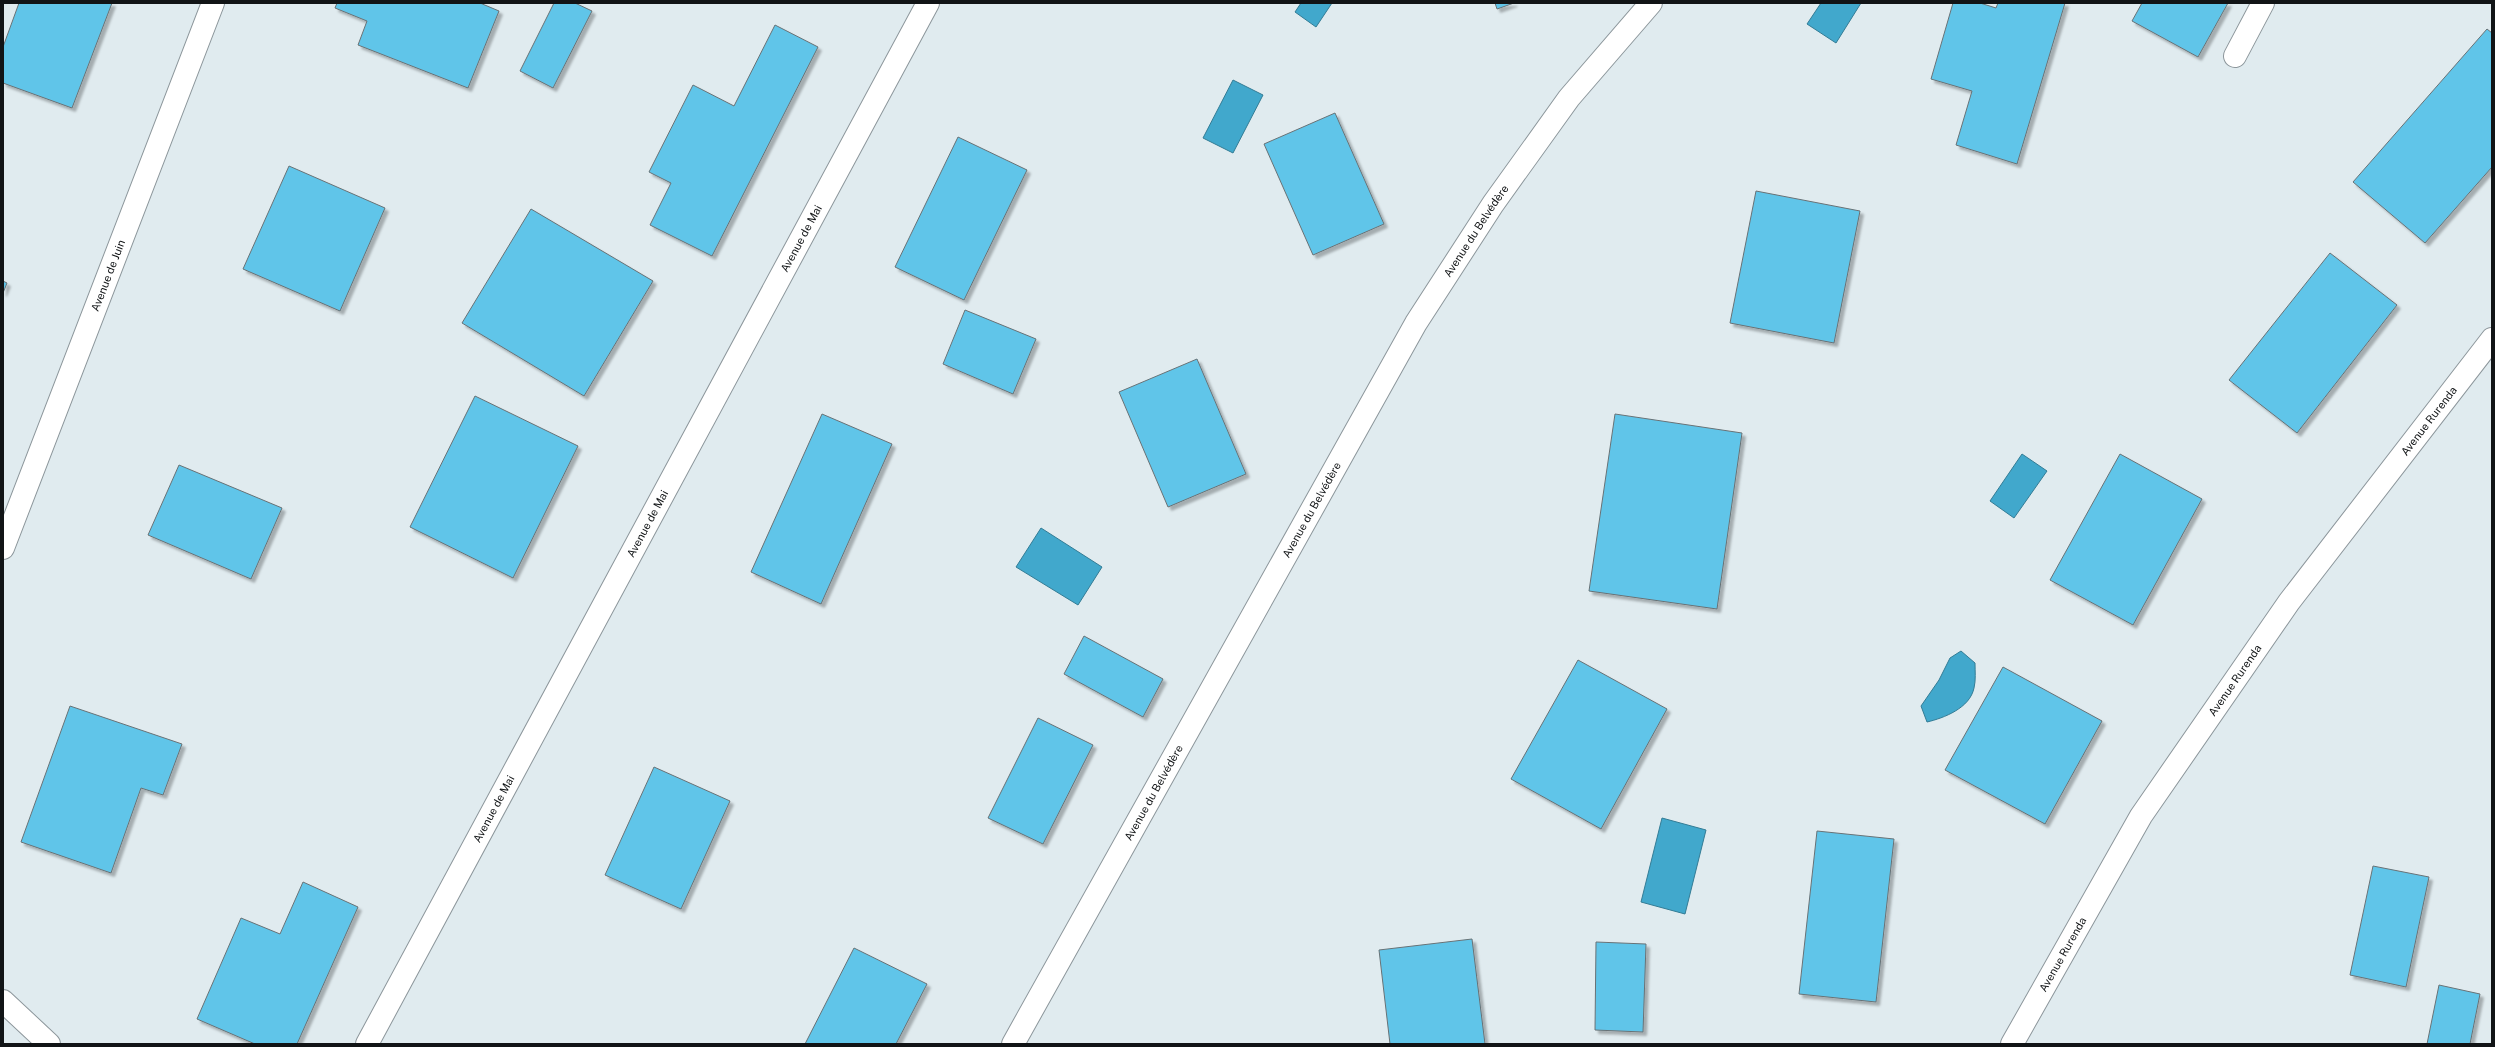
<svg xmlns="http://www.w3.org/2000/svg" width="2495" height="1047" viewBox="0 0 2495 1047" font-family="'Public Sans',sans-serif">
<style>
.water{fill:#41a8cc;stroke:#337c95}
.building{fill:#61c5e9;stroke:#687276;filter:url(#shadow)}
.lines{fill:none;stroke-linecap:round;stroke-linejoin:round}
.street-casing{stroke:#8c969b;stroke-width:24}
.street{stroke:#fff;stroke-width:22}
.labels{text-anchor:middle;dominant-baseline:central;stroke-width:4;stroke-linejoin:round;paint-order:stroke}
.street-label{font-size:11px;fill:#111416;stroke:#e0ebef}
</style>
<defs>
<filter id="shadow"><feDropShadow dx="3.5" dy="3.5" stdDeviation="1" flood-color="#0004"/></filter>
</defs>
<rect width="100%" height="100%" fill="#e0ebef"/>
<!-- water -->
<g class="water">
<polygon points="1301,3 1332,3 1316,27 1295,12"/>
<polygon points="1821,3 1861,3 1836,43 1807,24"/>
<polygon points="1233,80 1263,95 1233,153 1203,138"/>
<polygon points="2022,454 2047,471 2014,518 1990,501"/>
<polygon points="1041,528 1102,567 1078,605 1016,567"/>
<path d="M1961,651l14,12c0,8 1,17 -1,25 -4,20 -30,30 -47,34l-6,-16 18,-26 11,-22z"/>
<polygon points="1662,818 1706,830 1685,914 1641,902"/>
</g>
<!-- building -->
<g class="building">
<polygon points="19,3 112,3 72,108 3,83 3,47"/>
<polygon points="337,3 480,3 499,11 468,88 358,45 367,21 335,8"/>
<polygon points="554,3 575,3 592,11 553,88 520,71"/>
<polygon points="1495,3 1514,3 1497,9"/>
<polygon points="1953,3 1980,3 1996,8 1998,3 2065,3 2017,164 1956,145 1972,91 1931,79"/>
<polygon points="2142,3 2228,3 2198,57 2132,21"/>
<polygon points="775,25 818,47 712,256 650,225 671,183 649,172 693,85 734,106"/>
<polygon points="2487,29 2492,33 2492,167 2425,243 2353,182"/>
<polygon points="1335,113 1384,224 1313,255 1264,144"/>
<polygon points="958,137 1027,170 964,300 895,267"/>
<polygon points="289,166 385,208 340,311 243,269"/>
<polygon points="1756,191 1860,211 1834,343 1730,323"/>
<polygon points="531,209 653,281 584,396 462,323"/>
<polygon points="2330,253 2397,305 2297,433 2229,380"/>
<polygon points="3,281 7,283 3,293"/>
<polygon points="965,310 1036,339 1013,394 943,364"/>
<polygon points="1197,359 1246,474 1168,507 1119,392"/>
<polygon points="475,396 578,446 513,578 410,527"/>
<polygon points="822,414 892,444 821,604 751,572"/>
<polygon points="1615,414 1742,433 1717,609 1589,591"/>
<polygon points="2120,454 2202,499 2133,625 2050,580"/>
<polygon points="179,465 282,508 251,579 148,535"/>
<polygon points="1084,636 1163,679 1143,717 1064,674"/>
<polygon points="1578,660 1667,709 1601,829 1511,779"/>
<polygon points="2003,667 2102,721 2045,824 1945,770"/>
<polygon points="70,706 182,744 163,795 141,788 111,873 21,842"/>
<polygon points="1038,718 1093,745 1043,844 988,818"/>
<polygon points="654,767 730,801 681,909 605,875"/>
<polygon points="1817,831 1894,839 1876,1002 1799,994"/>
<polygon points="2373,866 2429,877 2406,987 2350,975"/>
<polygon points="303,882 358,907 297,1044 255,1044 197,1019 241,918 280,934"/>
<polygon points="1472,939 1485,1044 1390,1044 1379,950"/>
<polygon points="1596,942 1646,944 1643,1032 1595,1030"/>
<polygon points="854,948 927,984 896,1044 805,1044"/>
<polygon points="2439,985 2480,994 2470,1044 2427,1044"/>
</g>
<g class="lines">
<!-- street casing -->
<g class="street-casing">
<g id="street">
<polyline points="2235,56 2263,3"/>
<path id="s1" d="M3,548l210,-545"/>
<polyline points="3,1001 49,1044"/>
<path id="s2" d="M367,1044l561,-1041"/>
<path id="s3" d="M1013,1044l403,-721 77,-119 76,-106 82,-95"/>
<path id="s4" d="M2012,1044l129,-228 148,-214 203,-263"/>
</g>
</g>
<!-- street -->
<use href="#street" class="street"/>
</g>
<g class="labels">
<!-- street labels -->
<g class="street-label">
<text stroke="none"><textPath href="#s3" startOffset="936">Avenue du Belvédère</textPath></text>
<text stroke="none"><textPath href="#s2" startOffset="915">Avenue de Mai</textPath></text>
<text stroke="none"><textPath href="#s1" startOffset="292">Avenue de Juin</textPath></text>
<text stroke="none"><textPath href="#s4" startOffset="751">Avenue Rurenda</textPath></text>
<text stroke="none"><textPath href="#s3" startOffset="612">Avenue du Belvédère</textPath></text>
<text stroke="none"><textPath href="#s2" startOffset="591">Avenue de Mai</textPath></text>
<text stroke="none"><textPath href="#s4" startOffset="427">Avenue Rurenda</textPath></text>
<text stroke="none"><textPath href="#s3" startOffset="288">Avenue du Belvédère</textPath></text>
<text stroke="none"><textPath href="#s2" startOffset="267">Avenue de Mai</textPath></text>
<text stroke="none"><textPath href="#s4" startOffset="103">Avenue Rurenda</textPath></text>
</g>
</g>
<!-- border -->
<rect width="2495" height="1047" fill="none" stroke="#111416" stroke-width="8"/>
</svg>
